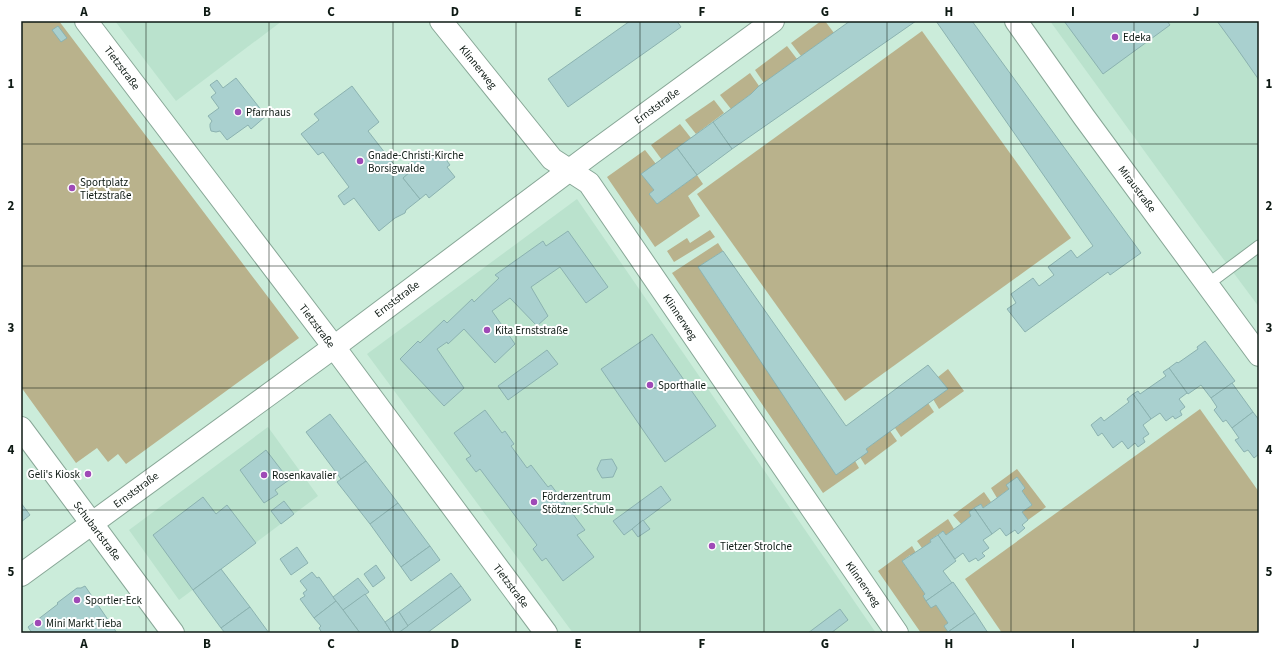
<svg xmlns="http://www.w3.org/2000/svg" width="1280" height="654" viewBox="0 0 1280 654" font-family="'Source Sans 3',sans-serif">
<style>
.built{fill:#bae2cd}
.green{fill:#b9b28c}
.building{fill:#a9d0cf;stroke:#8bb2b0}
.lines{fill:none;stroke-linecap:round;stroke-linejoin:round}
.lane-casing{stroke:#88a797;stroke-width:13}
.street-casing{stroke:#88a797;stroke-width:24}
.lane{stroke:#fff;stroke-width:11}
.street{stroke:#fff;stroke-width:22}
.grid{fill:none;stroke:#0e1a14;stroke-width:1;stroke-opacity:0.55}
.poi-dot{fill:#9f4ab7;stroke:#fff;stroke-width:1.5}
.labels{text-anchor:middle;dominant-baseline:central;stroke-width:4;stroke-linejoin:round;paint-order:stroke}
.poi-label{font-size:11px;fill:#0e1a14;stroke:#fff;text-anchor:start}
.street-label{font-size:11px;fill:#0e1a14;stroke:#fff}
.neatline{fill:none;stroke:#0e1a14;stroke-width:1.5}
.grid-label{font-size:13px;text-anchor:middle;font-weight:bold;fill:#0e1a14}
</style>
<rect width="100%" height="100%" fill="#cbecda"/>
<!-- built -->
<g class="built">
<polygon points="115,21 282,21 176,101"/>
<polygon points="1050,21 1259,21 1259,307 1201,229"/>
<polygon points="577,199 746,444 876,633 573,633 367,354"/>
<polygon points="268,427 318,496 179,600 129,530"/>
</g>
<!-- green -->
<g class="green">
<polygon points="21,21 59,21 299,338 126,464 118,454 108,462 97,448 76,463 21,387"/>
<polygon points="821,21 825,21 834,33 801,56 791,43"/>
<polygon points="922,31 1071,238 845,401 697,194"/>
<polygon points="787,46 797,59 764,83 755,70"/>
<polygon points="750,73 759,86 751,94 731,109 720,95"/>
<polygon points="714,100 724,113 696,134 685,120"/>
<polygon points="680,124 691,138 662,160 651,145"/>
<polygon points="645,150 656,164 642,175 654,190 649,194 657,204 697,175 703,184 688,196 700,216 655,247 607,177"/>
<polygon points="710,230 715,237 674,262 667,251 687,238 690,243"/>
<polygon points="718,243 723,251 698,267 836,474 855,461 859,468 823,493 672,273"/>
<polygon points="948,369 964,391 939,409 933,399 948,389 938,377"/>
<polygon points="928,403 934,412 901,437 895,428"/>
<polygon points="1200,409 1259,492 1259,633 1002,633 965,579"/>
<polygon points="890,431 897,441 865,465 860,457 866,449"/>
<polygon points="1017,469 1046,507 1028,520 1022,512 1032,505 1022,491 1025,488 1017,477 1009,489 997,498 991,488"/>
<polygon points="984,492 991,502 983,508 981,504 969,512 971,516 961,524 953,515"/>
<polygon points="948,519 954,529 946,535 943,531 930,540 931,542 922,548 917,541"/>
<polygon points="912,546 916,553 912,556 910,555 902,561 925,594 923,596 931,607 936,605 948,623 944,626 949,633 921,633 878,571"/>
</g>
<!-- building -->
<g class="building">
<polygon points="630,21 677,21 681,27 568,107 548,79"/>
<polygon points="850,21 916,21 732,149 713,122 751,94 759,86"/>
<polygon points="936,21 972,21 1141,253 1110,275 1108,272 1025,332 1007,309 1016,303 1011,294 1033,278 1039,286 1054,275 1048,267 1071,250 1077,258 1093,246"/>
<polygon points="1064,21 1167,21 1170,25 1103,74"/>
<polygon points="1217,21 1259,21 1259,80 1236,47"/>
<polygon points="58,26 67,38 61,42 52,30"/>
<polygon points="236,78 266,116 251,129 248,125 227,140 220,131 216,132 211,131 210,127 210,124 212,121 208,116 219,108 211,97 216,93 210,85 217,80 223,88"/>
<polygon points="352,86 379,122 368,131 399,171 406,166 410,172 403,178 420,199 406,210 405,213 395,218 379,231 354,198 344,205 338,196 349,187 323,152 318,155 301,134 319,120 314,114"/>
<polygon points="713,122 732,149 697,175 677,148"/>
<polygon points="677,148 697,175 657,204 649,194 654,190 641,174"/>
<polygon points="439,150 450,165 447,167 455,177 429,198 426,194 420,199 403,178 410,172 406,166 423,153 427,159"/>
<polygon points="568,231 608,287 586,303 560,267 531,287 548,316 537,326 510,298 492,311 515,344 495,363 464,329 448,344 447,342 437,349 464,388 444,406 400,359 418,341 420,343 444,320 447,323 472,299 474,302 499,278 495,275 543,241 546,246"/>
<polygon points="723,251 846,426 928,365 948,389 866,449 868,452 836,475 698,267"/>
<polygon points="652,334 716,426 665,462 601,369"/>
<polygon points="1205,341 1235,381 1211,398 1201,385 1188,394 1169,368 1177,362 1178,363 1198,349 1197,347"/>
<polygon points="547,350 558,364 508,400 498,386"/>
<polygon points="1169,368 1187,393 1179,399 1185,407 1180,411 1182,415 1175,419 1173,416 1166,421 1160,413 1151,419 1133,394 1138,391 1140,394 1166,376 1163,372"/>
<polygon points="1232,383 1253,412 1232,428 1226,420 1223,422 1214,410 1217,407 1211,398"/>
<polygon points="1133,394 1151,419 1143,425 1149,434 1143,438 1145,442 1138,447 1135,443 1128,449 1122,441 1113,448 1102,433 1098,436 1091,425 1101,417 1104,421 1129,402 1127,399"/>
<polygon points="485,410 502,433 505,431 514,444 511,446 527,468 531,465 548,487 551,485 585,530 577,535 594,557 563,581 546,558 542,561 533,549 537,545 480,469 476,472 466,459 471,456 454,433"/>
<polygon points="1253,412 1259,420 1259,454 1254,458 1248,450 1244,452 1235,440 1239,438 1232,428"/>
<polygon points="330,414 366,461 341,479 306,432"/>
<polygon points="266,450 289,480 275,490 278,494 264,503 240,470"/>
<polygon points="612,459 617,468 613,477 602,478 597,469 601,460"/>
<polygon points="366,461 398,503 370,524 337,482"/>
<polygon points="1017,477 1025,488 1022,491 1032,505 1022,512 1028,520 1022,525 1025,528 1018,534 1015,530 1006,536 1000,528 992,534 974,508 981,504 983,508 997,498 1009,489 1006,485"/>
<polygon points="661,486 671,500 624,535 613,521"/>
<polygon points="203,497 216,514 227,505 256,543 193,590 153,535"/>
<polygon points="284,501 294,514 281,524 271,511"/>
<polygon points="21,503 30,515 21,522"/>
<polygon points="398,503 430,546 401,567 370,524"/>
<polygon points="974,508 992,534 983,540 989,548 982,553 985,556 978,561 976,558 969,562 963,553 955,559 938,535 943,531 946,535 961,524 971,516 969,512"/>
<polygon points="643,520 650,529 638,537 632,529"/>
<polygon points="938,535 956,561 943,571 952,583 926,601 923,596 925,594 902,561 931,542 930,540"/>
<polygon points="430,546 440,560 411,581 401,567"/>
<polygon points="297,547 308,563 291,575 280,559"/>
<polygon points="376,565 385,578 373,587 364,574"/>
<polygon points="221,569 250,607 221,628 193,590"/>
<polygon points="312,572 317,578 319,577 336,601 314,618 300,599 305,596 303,593 307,590 300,581"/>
<polygon points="451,573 461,586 408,626 399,612"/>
<polygon points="358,578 369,592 343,610 333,597"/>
<polygon points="953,582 975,613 948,632 944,626 948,623 936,605 931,608 926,601"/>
<polygon points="85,586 117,633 32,633 28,627 58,604 57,603 77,588 81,588"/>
<polygon points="461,586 471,600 427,633 398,633"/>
<polygon points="365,594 385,622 392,633 360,633 343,610"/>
<polygon points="336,601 343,610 360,633 322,633 319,628 321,626 314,618"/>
<polygon points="250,607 269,633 225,633 221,628"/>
<polygon points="840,609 848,620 831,633 808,633"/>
<polygon points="399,612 408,626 398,633 392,633 385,622"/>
<polygon points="975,613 988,633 949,633 948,632"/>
</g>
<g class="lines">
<!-- lane casing -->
<g class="lane-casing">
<polyline id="lane" points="1208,284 1259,246"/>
</g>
<!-- street casing -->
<g class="street-casing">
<g id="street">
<polyline points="86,21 334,347 546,633"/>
<polyline points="441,21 552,159 589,183 897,633"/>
<polyline points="1016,21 1084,117 1259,355"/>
<polyline points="21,428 173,633"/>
<polyline points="21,575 334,347 591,154 773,21"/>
</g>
</g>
<!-- lane -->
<use href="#lane" class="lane"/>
<!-- street -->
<use href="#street" class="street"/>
</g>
<!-- grid -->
<path class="grid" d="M146,21v612M269,21v612M393,21v612M516,21v612M640,21v612M764,21v612M887,21v612M1011,21v612M1134,21v612M21,144h1238M21,266h1238M21,388h1238M21,510h1238"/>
<!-- markers -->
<g class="poi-dot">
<circle cx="1115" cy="37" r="4"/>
<circle cx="238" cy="112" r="4"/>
<circle cx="360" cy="161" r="4"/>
<circle cx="72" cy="188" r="4"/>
<circle cx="487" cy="330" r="4"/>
<circle cx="650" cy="385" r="4"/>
<circle cx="88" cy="474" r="4"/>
<circle cx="264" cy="475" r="4"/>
<circle cx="534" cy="502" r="4"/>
<circle cx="712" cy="546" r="4"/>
<circle cx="77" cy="600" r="4"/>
<circle cx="38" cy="623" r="4"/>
</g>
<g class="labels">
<!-- poi labels -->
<g class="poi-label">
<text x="1123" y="37">Edeka</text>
<text x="246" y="112">Pfarrhaus</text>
<text x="368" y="155">Gnade-Christi-Kirche<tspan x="368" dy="13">Borsigwalde</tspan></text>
<text x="80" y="182">Sportplatz<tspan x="80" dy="13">Tietzstraße</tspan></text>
<text x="495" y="330">Kita Ernststraße</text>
<text x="658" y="385">Sporthalle</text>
<text x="80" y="474" text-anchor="end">Geli's Kiosk</text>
<text x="272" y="475">Rosenkavalier</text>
<text x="542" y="496">Förderzentrum<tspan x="542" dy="13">Stötzner Schule</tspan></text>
<text x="720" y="546">Tietzer Strolche</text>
<text x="85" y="600">Sportler-Eck</text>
<text x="46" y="623">Mini Markt Tieba</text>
</g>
<!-- street labels -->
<g class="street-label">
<text transform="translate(478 67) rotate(51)">Klinnerweg</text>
<text transform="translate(122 68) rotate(53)">Tietzstraße</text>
<text transform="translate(657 106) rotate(-36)">Ernststraße</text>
<text transform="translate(1137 189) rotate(53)">Miraustraße</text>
<text transform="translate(397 299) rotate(-37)">Ernststraße</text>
<text transform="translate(680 317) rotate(56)">Klinnerweg</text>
<text transform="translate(317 326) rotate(53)">Tietzstraße</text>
<text transform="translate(136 490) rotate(-36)">Ernststraße</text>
<text transform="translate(97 531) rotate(53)">Schubartstraße</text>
<text transform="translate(863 584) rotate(55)">Klinnerweg</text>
<text transform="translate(511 586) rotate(53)">Tietzstraße</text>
</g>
</g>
<!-- border -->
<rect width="1280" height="654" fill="none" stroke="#ffffff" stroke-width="44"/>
<rect x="22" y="22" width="1236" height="610" class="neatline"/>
<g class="grid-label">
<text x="84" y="16">A</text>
<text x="207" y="16">B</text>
<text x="331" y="16">C</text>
<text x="455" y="16">D</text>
<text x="578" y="16">E</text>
<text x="702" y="16">F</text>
<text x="825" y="16">G</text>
<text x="949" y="16">H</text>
<text x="1073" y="16">I</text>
<text x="1196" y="16">J</text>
<text x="11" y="88">1</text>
<text x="1269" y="88">1</text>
<text x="11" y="210">2</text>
<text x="1269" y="210">2</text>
<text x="11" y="332">3</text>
<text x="1269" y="332">3</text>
<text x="11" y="454">4</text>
<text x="1269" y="454">4</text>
<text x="11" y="576">5</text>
<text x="1269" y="576">5</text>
<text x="84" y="648">A</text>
<text x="207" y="648">B</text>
<text x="331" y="648">C</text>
<text x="455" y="648">D</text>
<text x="578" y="648">E</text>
<text x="702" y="648">F</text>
<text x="825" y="648">G</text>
<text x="949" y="648">H</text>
<text x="1073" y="648">I</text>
<text x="1196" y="648">J</text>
</g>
</svg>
